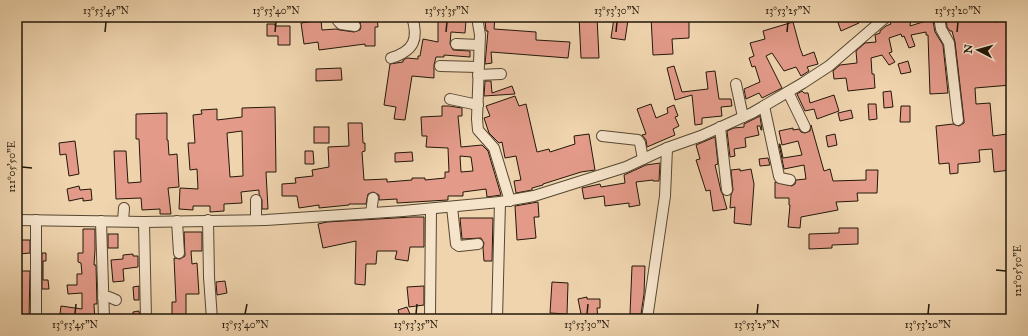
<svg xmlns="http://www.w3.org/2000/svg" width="1028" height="336" viewBox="0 0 1028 336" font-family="'IM FELL Great Primer',serif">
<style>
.building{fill:#e39a89;stroke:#231809;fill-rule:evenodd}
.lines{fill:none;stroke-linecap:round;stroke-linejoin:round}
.minor-casing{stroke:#564732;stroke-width:12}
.path{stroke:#231809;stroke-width:1.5;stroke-dasharray:3 2;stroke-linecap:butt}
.minor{stroke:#f5e3ca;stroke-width:10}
.ticks{fill:none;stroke:#231809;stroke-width:1.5}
.neatline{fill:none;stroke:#231809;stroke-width:1.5}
.ticks-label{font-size:10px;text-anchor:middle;fill:#231809}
</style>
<rect width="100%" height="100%" fill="#efd4ae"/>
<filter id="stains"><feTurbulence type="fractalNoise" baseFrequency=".005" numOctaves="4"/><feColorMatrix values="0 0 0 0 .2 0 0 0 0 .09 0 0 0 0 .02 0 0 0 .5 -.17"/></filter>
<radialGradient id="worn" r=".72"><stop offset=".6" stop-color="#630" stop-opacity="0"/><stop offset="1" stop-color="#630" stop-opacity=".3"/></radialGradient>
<!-- building -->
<g class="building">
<polygon points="359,17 377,17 378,27 375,27 375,46 365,46 365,44 319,50 318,42 304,44 301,23 321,20 322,30 336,29 340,30 354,32 360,30 361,27"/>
<polygon points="438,17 466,20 465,33 451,32 450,44 453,50 470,51 470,57 444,55 444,57 436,57 434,65 434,78 412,76 405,120 394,119 396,107 384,105 390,64 403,62 403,60 407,58 418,59 418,56 420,56 423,39 438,42"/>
<polygon points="489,17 495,17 494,29 536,32 536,40 570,42 568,58 491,52 492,63 485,64 488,31 486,31 485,20 489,20"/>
<polygon points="579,17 597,17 599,58 581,58"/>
<polygon points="651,17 689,17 689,38 672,39 673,54 653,55"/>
<polygon points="836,17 857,17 859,23 841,31"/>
<polygon points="892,17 911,17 910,26 926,21 933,21 935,32 943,45 948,93 930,94 928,35 926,35 926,32 911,35 915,46 909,48 904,36 902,37 901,34 889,38 892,52 889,53 895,62 889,65 882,55 871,58 872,74 874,74 875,88 848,91 846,78 834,79 833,71 840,65 857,63 856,51 865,43 876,42 875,35 880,33 880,31 886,26 891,24 890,22"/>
<polygon points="946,17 961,17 961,19 979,17 995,17 995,22 1006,20 1008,28 1010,28 1011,41 1011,85 975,88 976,104 990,103 993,136 1007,134 1010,170 994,172 992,149 979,150 980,162 958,164 958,173 950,174 949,163 939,164 936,126 953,124 959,126 964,123 964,120 955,42 952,31 950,31 947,27"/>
<polygon points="614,18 628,20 625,40 611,38"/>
<polygon points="793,22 800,48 803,56 814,52 818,64 807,67 809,71 801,76 796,67 784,71 772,53 766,56 782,88 762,98 759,93 746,99 744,89 760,82 755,66 752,67 749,58 754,56 750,43 765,39 763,31"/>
<polygon points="267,24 275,24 275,26 290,26 290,45 278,45 278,36 267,36"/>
<polygon points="908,61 911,72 901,74 898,64"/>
<polygon points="674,66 682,92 708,89 706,72 715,71 719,99 731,99 732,106 721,107 722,116 702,118 702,124 695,125 692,95 675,100 667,68"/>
<polygon points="341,68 342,80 316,81 316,69"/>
<polygon points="485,81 491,81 492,93 512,86 515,94 484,96"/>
<polygon points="802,91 804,93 808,93 810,103 834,95 839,111 817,119 814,109 805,111 797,94"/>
<polygon points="891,91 893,107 884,108 883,92"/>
<polygon points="515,96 519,106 526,104 537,152 549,149 550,152 575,144 574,136 589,134 595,170 581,172 543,184 543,185 532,188 532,190 516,193 514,181 521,180 516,156 505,158 502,142 499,143 489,133 484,118 490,116 486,106"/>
<polygon points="651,104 656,118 668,113 667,108 674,105 678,116 675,117 679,126 673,129 675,135 647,147 646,140 642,135 646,134 637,109"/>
<polygon points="868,104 876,104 877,119 869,120"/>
<path d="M442,106h7l13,2v8h-4l3,31 21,-2 6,6 13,44 -14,2 -1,-8 -23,3v4h-15v4l-51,3v-4l-18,1v-5l-6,-3 -5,2 -2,10h-17v1l-30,3v-3l-20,3 -2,-12h-15v-12l14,-1 -1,-5 18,-2 -1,-6 17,-3 -1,-20 21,-1 -1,-23h14l1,20h2v8l-3,1 2,28 23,-1v3l25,-2v-2h13v2l20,-2v-6h4l-1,-24 -22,-1 1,-11h-5l-1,-19 21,-1zM460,156l11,1 2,14 -12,1z"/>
<polygon points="901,106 910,106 910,122 900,122"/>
<path d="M275,107l1,65h-10l2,37h-6v-9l-3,-6v-4l-18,2 1,11 -18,1v7l-14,1v-6h-17v4l-14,-1 1,-21 18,1 -1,-20 -7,1 -2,-27h7l-2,-28 9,-1 -1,-4 16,-1v11l25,-3v-9zM242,131l1,45 -13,1 -3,-44z"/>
<polygon points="851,110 853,118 840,121 838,113"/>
<polygon points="167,113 167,140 168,140 169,155 177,154 179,187 168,188 171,214 160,214 160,209 142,210 141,198 116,199 114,151 126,151 128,183 141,182 139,139 136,139 136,114"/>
<polygon points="760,116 762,130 761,130 760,126 757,126 759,135 745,138 746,147 734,149 735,156 730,157 727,131 734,128 744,127 744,124"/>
<polygon points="811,125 824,171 830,169 833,181 866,180 866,170 878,170 877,193 857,193 858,201 836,202 838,210 801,217 800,228 788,227 790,205 789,205 789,198 775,198 775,182 792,186 795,184 796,180 806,179 804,165 784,169 779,144 780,144 783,158 802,155 798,141 782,145 779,131 793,128 793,130 799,129 801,132 805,133 810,131"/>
<rect x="314" y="127" width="15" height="16"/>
<polygon points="835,134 837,145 828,147 826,136"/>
<polygon points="715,137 718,164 715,165 721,191 723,195 727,209 713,211 710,190 706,191 696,160 700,159 696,145"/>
<polygon points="75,141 79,174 69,176 66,154 60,155 59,143"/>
<polygon points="305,151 313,151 314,164 305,164"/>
<polygon points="412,152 413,161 395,162 395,153"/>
<polygon points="768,158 770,165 760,166 759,159"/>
<polygon points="660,163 659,181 653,181 653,180 636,182 640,205 629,207 629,203 605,206 604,196 584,199 582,188 600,184 601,187 625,183 624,175 646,165"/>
<polygon points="740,169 740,171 751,169 754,184 751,225 734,223 735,207 730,208 731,195 733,190 731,170"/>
<polygon points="79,186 80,190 91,189 92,200 83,201 83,198 69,201 67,189"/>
<polygon points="538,202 539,217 534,217 536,238 517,240 515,206"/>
<polygon points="412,217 424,217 424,247 410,247 408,261 395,259 397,251 377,251 376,264 366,264 365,285 355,284 356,241 323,248 318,224 327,222"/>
<polygon points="460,218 493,218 492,261 484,261 483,248 484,243 481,238 462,239"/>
<polygon points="839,228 858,228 858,244 832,245 832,248 809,249 809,234 839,233"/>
<polygon points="83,229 95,229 95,250 94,265 96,265 97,304 94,304 94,306 95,319 65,319 65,314 60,314 61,306 82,309 82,293 68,294 67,285 77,285 77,274 82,274 81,263 78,262 78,253 83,253"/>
<polygon points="184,232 202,232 202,251 191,251 192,264 197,263 199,294 186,294 186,317 172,317 172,302 176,302 174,258 180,259 185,256"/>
<rect x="108" y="234" width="10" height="14"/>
<polygon points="18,240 30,240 30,253 19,254"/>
<polygon points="42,253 46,253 46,261 43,261 43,280 48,280 49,289 42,289"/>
<polygon points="133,254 133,256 138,256 138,267 123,269 124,281 113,282 111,260 123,259 123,255"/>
<polygon points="632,266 645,266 644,294 641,314 630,314"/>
<polygon points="17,271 30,271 29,319 17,319"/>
<polygon points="225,281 227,293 217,295 216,282"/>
<polygon points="552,282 568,283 567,314 550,313"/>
<polygon points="139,286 139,300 134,300 133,287"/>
<polygon points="424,286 424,305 409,307 407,287"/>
<polygon points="587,297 587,299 600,299 600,308 597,308 598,319 569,319 569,317 581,314 578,299"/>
<polygon points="407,307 410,314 400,317 398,310"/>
<polygon points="139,311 140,319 133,319 133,312"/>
</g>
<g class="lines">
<!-- minor casing -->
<g class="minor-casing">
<g id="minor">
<polyline points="338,17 338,21 341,24 355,26"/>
<polyline points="477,17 480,35 477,119 478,130 494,148 510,201"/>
<polyline points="939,17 941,29 949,43 958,120"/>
<polyline points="456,44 479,45"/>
<path d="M391,58c23,-7 28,-19 21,-41"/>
<polyline points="440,66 478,67"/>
<polyline points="478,75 501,74"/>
<polyline points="736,84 743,117"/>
<polyline points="788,92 805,127"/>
<polyline points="450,99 478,105"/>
<polyline points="764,106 779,176 780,178 790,180"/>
<polyline points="720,127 727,190"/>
<polyline points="602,136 638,140 640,143 643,159"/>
<polyline points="256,200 256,220"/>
<polyline points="452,207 456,244 459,246 478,244"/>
<polyline points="371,213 373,198"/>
<polyline points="17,220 144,222 266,220 403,211 500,202 534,196 626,167 667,148 701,136 752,113 803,83 829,66 886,17"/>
<polyline points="208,220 209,277 212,319"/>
<polyline points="101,221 104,319"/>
<polyline points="123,221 124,208"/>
<polyline points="177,221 179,253"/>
<polyline points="144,222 146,319"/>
<polyline points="103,297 109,297 116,300"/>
<polyline points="430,316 431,209"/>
<polyline points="36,319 36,220"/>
<polyline points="497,319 500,202"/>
<polyline points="647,319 665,196 667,148"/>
</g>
</g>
<!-- path -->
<polyline class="path" points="549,319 550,316"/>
<!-- minor -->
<use href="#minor" class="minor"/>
</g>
<!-- ticks -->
<path class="ticks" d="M105,32l1,-10M275,32l1,-10M446,32l1,-10M616,32l1,-10M787,32l1,-10M957,32l1,-10M22,167l10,1M996,270l10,1M75,314l1,-10M245,314l2,-10M416,314l1,-10M587,314l1,-10M757,314l1,-10M928,314l1,-10"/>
<!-- margin -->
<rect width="1028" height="336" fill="none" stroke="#efd4ae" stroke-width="44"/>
<!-- north arrow -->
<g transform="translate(978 50) rotate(276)" stroke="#f5e3ca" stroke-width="3" paint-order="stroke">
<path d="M0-3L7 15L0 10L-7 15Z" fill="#231809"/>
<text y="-6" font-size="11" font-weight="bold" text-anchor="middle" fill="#231809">N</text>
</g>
<rect x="22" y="22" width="984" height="292" class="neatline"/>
<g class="ticks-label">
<text x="106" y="14">13°53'45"N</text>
<text x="276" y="14">13°53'40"N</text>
<text x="447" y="14">13°53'35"N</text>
<text x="617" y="14">13°53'30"N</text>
<text x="788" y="14">13°53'25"N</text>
<text x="958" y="14">13°53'20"N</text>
<text transform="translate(11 167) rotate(-90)" y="4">121°05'50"E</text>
<text transform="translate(1017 271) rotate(-90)" y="4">121°05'50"E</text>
<text x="75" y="328">13°53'45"N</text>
<text x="245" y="328">13°53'40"N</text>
<text x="416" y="328">13°53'35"N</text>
<text x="587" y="328">13°53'30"N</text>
<text x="757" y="328">13°53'25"N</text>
<text x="928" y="328">13°53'20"N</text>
</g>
<rect width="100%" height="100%" filter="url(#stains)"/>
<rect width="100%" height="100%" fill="url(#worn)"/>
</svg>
